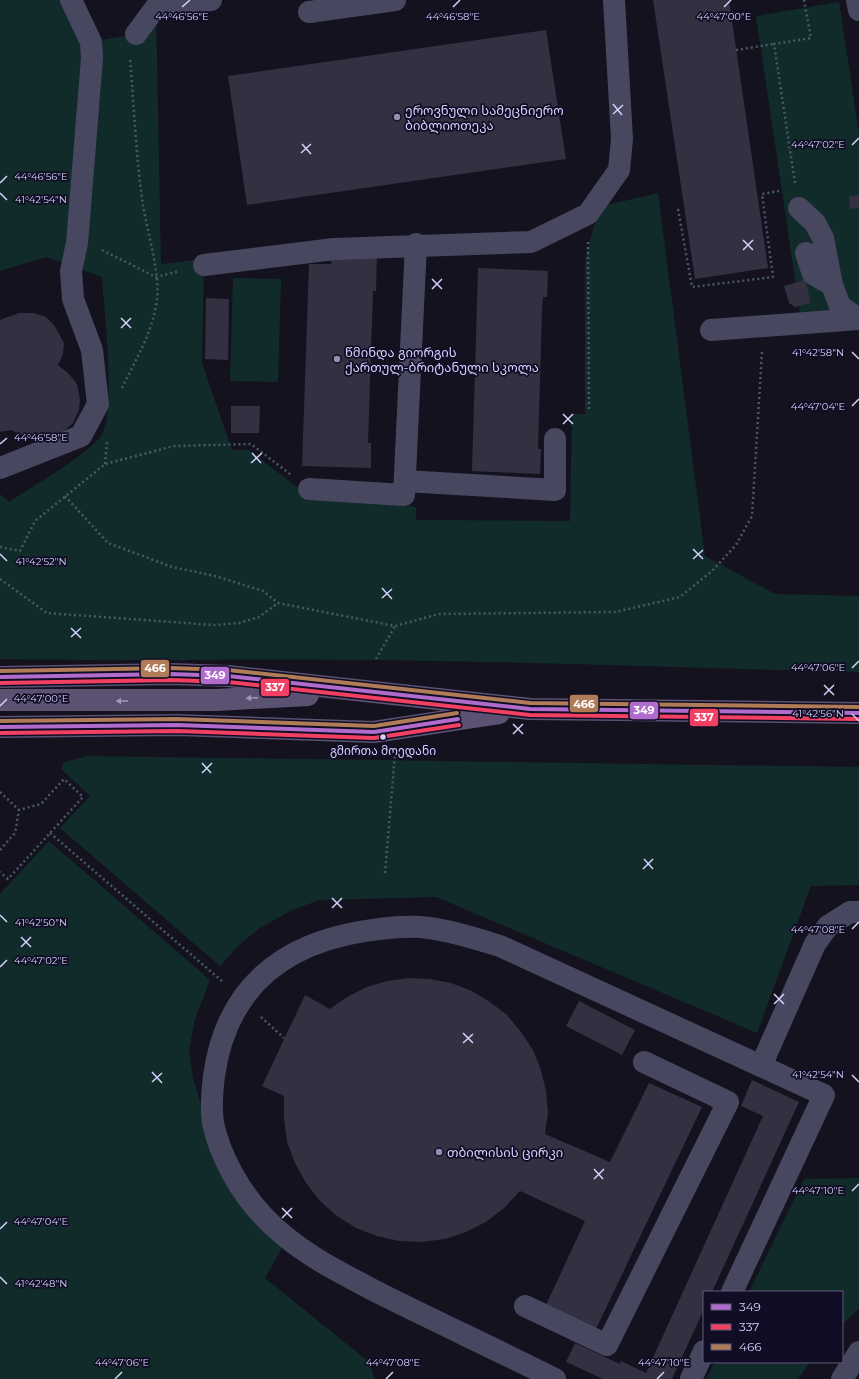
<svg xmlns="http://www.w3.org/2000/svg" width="859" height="1379" viewBox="0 0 859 1379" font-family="Montserrat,'Noto Sans Georgian',sans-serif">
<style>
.green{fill:#112b2b}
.building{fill:#323041}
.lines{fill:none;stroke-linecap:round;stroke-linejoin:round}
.path{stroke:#495968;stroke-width:2.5;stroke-dasharray:2 3;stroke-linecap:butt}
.minor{stroke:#484760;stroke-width:22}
.major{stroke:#5b5171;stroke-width:22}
.bus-1-casing{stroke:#110d24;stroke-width:7}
.bus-2-casing{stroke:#110d24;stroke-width:7}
.bus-3-casing{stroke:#110d24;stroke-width:7}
.bus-1{stroke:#b06ccc;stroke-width:4}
.bus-2{stroke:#f24062;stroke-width:4}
.bus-3{stroke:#b07c57;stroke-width:4}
.oneway{fill:#9e97bf}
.ticks{fill:none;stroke:#d5d1ff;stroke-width:1.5}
.poi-dot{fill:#918eb1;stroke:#110d24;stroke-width:1.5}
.bus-dot{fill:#d5d1ff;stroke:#110d24;stroke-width:1.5}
.labels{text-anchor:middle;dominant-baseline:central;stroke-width:3.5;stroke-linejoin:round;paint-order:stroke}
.bus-label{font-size:12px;fill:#d5d1ff;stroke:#110d24}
.poi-label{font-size:13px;fill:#d5d1ff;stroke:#110d24;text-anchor:start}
.ticks-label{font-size:10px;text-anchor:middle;fill:#d5d1ff;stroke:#110d24;stroke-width:3.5;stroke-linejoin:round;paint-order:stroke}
.line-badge{stroke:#110d24;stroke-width:1.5}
.badge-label{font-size:11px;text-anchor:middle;font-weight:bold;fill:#fff}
</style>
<rect width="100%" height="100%" fill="#14121f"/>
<!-- green -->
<g class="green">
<path d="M0,0h71l20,42 45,-8 20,-27 5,257 43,-5 -2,104 30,87h17l62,48 88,3 17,7v12l154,1 2,-107h13v-155l14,-52 59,-14 47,363 70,38 84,2v76c-163,-4 -325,-10 -488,-12 -124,-2 -247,2 -371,-1v-165l9,8c20,-14 83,-49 93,-68 14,-27 2,-123 0,-157l-56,-20 -46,14z"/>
<polygon points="839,2 859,133 859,313 801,319 756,16"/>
<polygon points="233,278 281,279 278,382 230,381"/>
<polygon points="88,756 859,767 859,885 811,886 757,1033 436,897 320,900 292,910 260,928 240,944 220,966 60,828 90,796 61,769 64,762"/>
<polygon points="49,841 210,980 195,1019 189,1050 193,1078 216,1155 283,1246 265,1278 369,1362 375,1379 0,1379 0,894"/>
<polygon points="859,1178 859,1308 842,1325 842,1292 749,1292 804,1179"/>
<polygon points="715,1362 810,1362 798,1379 706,1379"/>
</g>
<!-- building -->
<g class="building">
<polygon points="653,0 729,0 768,268 695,279"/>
<polygon points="546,30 566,159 247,205 228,76"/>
<polygon points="859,195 859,208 850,209 849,196"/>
<polygon points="332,254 377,255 376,291 373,291 368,443 371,443 371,468 302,466 309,264 331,264"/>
<polygon points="478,268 548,271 547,297 543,297 542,311 538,449 541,449 540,474 472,471"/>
<polygon points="805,280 811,303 795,307 789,303 784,286"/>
<polygon points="206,298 229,299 228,360 205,359"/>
<polygon points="19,313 34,313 46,317 54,325 64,343 63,354 58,365 69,374 77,384 80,399 79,410 73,423 61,434 45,440 26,438 11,430 0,432 0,320"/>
<polygon points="231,406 260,406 259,433 231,433"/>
<polygon points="409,978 430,979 451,983 472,991 490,1002 507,1015 521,1032 533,1050 541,1070 546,1091 548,1112 545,1134 610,1162 649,1083 702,1107 596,1329 546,1305 585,1221 520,1191 504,1208 486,1222 466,1232 445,1239 422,1242 399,1241 377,1236 356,1228 337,1216 320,1201 306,1183 295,1163 287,1142 284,1119 284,1096 262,1086 305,995 330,1009 347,997 367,987 387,981"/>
<polygon points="579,1001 635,1030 622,1055 566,1026"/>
<polygon points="752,1080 799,1102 712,1292 704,1292 704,1309 672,1379 603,1379 566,1362 575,1343 620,1364 621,1361 646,1373 763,1116 741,1106"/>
</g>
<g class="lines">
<!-- path -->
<g class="path">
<polyline points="736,50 774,44"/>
<polyline points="795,183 774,44 811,38 804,0"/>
<polyline points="678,209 692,287 773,277 762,194 779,191"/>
<polyline points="588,242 589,410"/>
<polyline points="102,250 156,277 180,271"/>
<path d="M122,388c14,-29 32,-58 35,-90 3,-25 -10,-67 -14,-93 -7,-48 -9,-98 -13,-147"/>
<polyline points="105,464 107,442"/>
<polyline points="65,496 108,543 172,567 215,576 263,591 278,603 395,626 439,614 615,612 680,597 712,571 736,545 752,516 762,352"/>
<polyline points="0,547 20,551 35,521 105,464 174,446 251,444 290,474"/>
<polyline points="0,579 47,613 74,615 214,625 239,623 259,617 278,603"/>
<polyline points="376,659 395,626"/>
<polyline points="0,792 19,810"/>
<polyline points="50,833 223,982"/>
<polyline points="0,850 15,833 19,810 41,804 64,779 83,797 8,879 0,872"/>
<polyline points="385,873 395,754"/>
<polyline points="261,1017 284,1038"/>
</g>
<!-- minor -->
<g class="minor">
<polyline points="857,0 859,10"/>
<polyline points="309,12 395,0"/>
<polyline points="136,34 156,7 211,0"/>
<polyline points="799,208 815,223 823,238 832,285 840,306 859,319"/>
<polyline points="806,253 813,274 832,285"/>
<polyline points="204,265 334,249 531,242 588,214 619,170 622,139 614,0"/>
<polyline points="711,330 859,319"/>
<polyline points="0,468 81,436 98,404 92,350 73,299 71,271 77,243 92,58 91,42 71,0"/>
<polyline points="405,481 555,490 555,439"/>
<polyline points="309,489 404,495 416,244"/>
<polyline points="761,1066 815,944 828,926 850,912 859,912"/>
<polyline points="525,1306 607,1345 728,1102 644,1062"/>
<path d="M555,1379c-58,-29 -116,-56 -174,-85 -42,-22 -84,-42 -117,-77 -24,-25 -44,-61 -51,-94 -2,-15 -1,-33 1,-47 12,-87 67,-132 151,-145 21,-3 42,-6 64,-3 24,3 48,11 71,18l324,149 -92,197"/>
<polyline points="691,1379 704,1351"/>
<polyline points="842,1379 859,1352"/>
</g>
<!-- major -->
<g class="major">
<polyline points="0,677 171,674 228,676 530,709 859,713"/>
<polyline points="0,700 217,700 308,695"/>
<polyline points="0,727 177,725 374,732 499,713"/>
</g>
<!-- bus-1 casing -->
<g class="bus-1-casing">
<g id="bus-1">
<polyline points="0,677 171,674 228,676 530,709 859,713"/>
<polyline points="0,727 177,725 374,732 458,719"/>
</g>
</g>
<!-- bus-2 casing -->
<g class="bus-2-casing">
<g id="bus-2">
<polyline points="0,683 171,680 228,682 530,715 859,719"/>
<polyline points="0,733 177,731 374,738 459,725"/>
</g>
</g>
<!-- bus-3 casing -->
<g class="bus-3-casing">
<g id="bus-3">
<polyline points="0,671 171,668 228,670 530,703 859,707"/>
<polyline points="0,721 177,719 374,726 457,713"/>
</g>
</g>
<!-- bus-1 -->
<use href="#bus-1" class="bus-1"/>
<!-- bus-2 -->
<use href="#bus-2" class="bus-2"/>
<!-- bus-3 -->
<use href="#bus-3" class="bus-3"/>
</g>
<!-- one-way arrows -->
<defs><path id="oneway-solid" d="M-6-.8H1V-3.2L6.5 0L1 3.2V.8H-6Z"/></defs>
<g class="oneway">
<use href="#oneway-solid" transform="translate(252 698) rotate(177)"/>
<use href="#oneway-solid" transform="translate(122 701) rotate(180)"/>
</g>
<!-- ticks -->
<path class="ticks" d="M182,7l8,-7M453,7l7,-7M724,7l7,-7M613,104l9,11M613,114l10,-9M302,144l9,10M852,145l7,-7M301,153l10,-9M0,183l7,-7M0,193l7,7M743,240l10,10M743,250l10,-10M432,279l10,10M432,289l10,-10M121,318l10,10M121,328l10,-10M852,352l7,7M852,406l7,-7M563,414l10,10M563,424l10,-10M0,444l7,-6M252,453l9,10M251,463l11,-10M693,549l10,10M0,554l7,7M693,559l10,-9M382,588l10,11M382,598l10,-9M71,628l10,10M71,637l10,-9M852,668l7,-7M824,685l10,10M824,695l10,-10M0,706l7,-7M852,714l7,7M513,724l10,10M513,734l10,-10M202,763l9,10M202,773l10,-10M644,859l9,10M643,869l10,-10M332,898l10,10M332,908l10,-10M0,915l7,7M852,929l7,-7M21,937l10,10M21,947l10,-10M0,967l7,-7M774,994l10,10M774,1004l10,-10M463,1033l10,10M463,1043l10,-9M152,1072l10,11M852,1075l7,7M152,1082l10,-9M594,1169l9,10M594,1179l10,-10M852,1191l7,-7M282,1208l10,10M282,1218l10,-10M0,1229l7,-7M0,1277l7,7M115,1379l7,-7M386,1379l7,-7M657,1379l7,-7"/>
<!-- markers -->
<g class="poi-dot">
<circle cx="397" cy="117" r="4"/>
<circle cx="337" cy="359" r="4"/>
<circle cx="439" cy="1152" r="4"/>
</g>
<circle class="bus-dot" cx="383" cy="737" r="3.5"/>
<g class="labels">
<!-- bus labels -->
<g class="bus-label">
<text x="383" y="750">გმირთა მოედანი</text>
</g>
<!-- poi labels -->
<g class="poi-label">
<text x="405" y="110">ეროვნული სამეცნიერო<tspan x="405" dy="15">ბიბლიოთეკა</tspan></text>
<text x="345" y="352">წმინდა გიორგის<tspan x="345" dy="15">ქართულ-ბრიტანული სკოლა</tspan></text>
<text x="447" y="1152">თბილისის ცირკი</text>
</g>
</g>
<g class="ticks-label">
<text x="182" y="20">44°46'56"E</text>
<text x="453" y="20">44°46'58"E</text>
<text x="724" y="20">44°47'00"E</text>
<text x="818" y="148">44°47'02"E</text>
<text x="41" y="180">44°46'56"E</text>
<text x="41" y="203">41°42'54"N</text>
<text x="818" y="356">41°42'58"N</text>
<text x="818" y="410">44°47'04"E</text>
<text x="41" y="441">44°46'58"E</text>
<text x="41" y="565">41°42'52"N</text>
<text x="818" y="671">44°47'06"E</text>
<text x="41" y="702">44°47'00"E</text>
<text x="818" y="717">41°42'56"N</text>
<text x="41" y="926">41°42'50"N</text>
<text x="818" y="933">44°47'08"E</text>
<text x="41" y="964">44°47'02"E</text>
<text x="818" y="1078">41°42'54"N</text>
<text x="818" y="1194">44°47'10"E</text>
<text x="41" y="1225">44°47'04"E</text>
<text x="41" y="1287">41°42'48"N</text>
<text x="122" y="1366">44°47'06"E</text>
<text x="393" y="1366">44°47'08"E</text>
<text x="664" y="1366">44°47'10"E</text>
</g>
<g class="line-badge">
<rect x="140" y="659" width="30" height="19" rx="4" fill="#b07c57"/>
<rect x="200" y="666" width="30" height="19" rx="4" fill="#b06ccc"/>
<rect x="260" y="678" width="30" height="19" rx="4" fill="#f24062"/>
<rect x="569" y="694" width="30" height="19" rx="4" fill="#b07c57"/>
<rect x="629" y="701" width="30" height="19" rx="4" fill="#b06ccc"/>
<rect x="689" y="708" width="30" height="19" rx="4" fill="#f24062"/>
</g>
<g class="badge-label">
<text x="155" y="672">466</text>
<text x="215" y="679">349</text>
<text x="275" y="691">337</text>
<text x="584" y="708">466</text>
<text x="644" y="714">349</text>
<text x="704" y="721">337</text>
</g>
<!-- legend -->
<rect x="703" y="1291" width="140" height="72" fill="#110d24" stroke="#5f5b7c"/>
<rect x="711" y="1304" width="20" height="6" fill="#b06ccc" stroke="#5f5b7c"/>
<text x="739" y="1311" font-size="12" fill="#d5d1ff">349</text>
<rect x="711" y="1324" width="20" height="6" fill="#f24062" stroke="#5f5b7c"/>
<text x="739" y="1331" font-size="12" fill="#d5d1ff">337</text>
<rect x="711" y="1344" width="20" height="6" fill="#b07c57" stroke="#5f5b7c"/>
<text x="739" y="1351" font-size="12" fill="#d5d1ff">466</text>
</svg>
